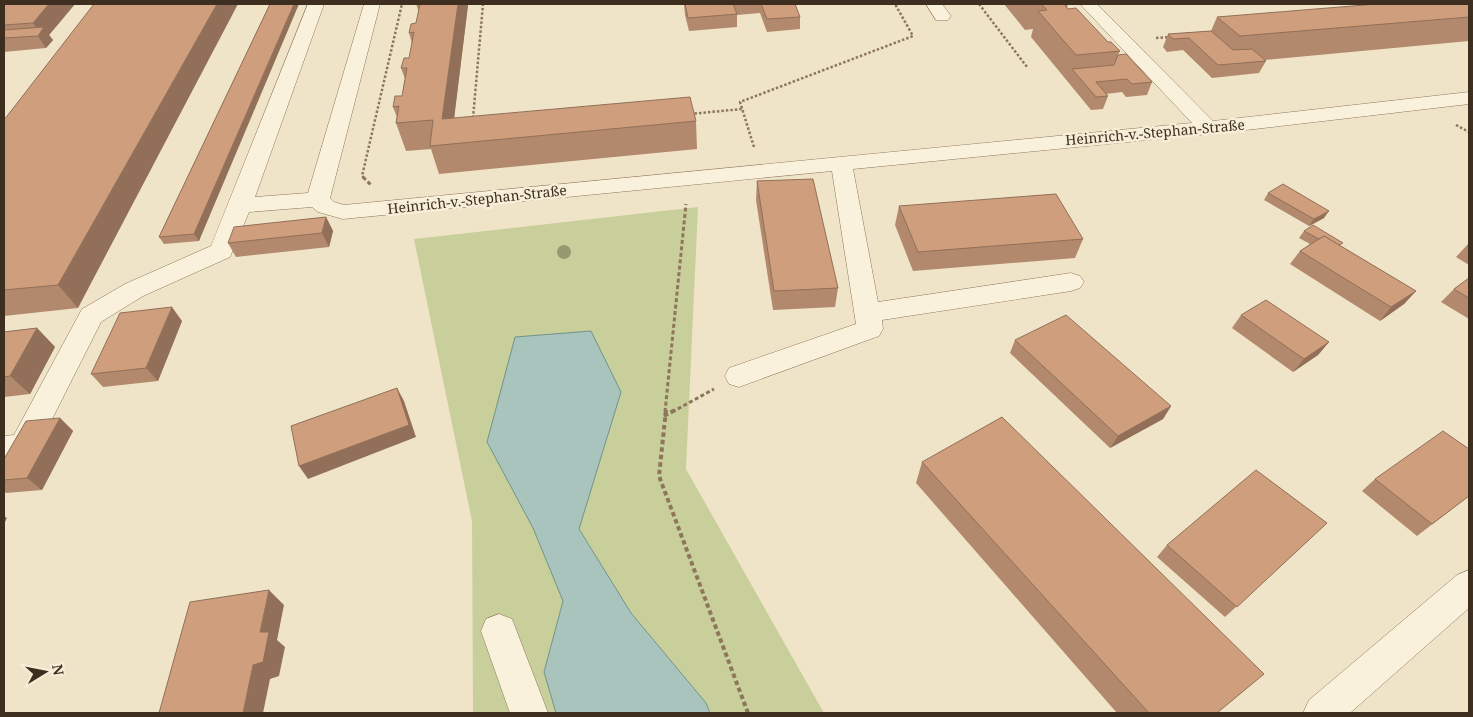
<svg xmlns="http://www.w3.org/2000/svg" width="1473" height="717" viewBox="0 0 1473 717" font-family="'Noto Serif',serif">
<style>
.green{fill:#c9cf9b}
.water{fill:#a9c4bc;stroke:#6f938a}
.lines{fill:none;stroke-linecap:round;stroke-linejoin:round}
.minor-casing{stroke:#8d765c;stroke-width:1}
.path-far2{stroke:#8d765c;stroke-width:2.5;stroke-dasharray:2.5 2;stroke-linecap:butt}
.path-far1{stroke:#8d765c;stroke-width:3;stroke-dasharray:4 2.5;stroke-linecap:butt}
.path{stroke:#8d765c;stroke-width:4;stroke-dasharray:4.5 3;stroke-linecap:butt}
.minor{fill:#faf1dc;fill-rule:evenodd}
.tree{fill:#96986f}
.wall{fill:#b2896c}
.shaded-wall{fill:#916f58}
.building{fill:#cf9f7d;stroke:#916f58}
.labels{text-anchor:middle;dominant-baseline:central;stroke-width:5;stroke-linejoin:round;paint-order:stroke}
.far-street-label{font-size:14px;fill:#3d2e20;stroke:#f7eed8}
</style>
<rect width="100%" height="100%" fill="#f0e4c8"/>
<!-- green -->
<polygon class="green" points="698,207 686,469 824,713 710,713 706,703 631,613 579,529 621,392 533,528 563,601 544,672 556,713 473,713 472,521 414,239"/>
<!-- water -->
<polygon class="water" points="591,331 621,392 579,529 631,613 706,703 710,713 556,713 544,672 563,601 533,528 487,442 515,337"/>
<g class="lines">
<!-- minor casing -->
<g class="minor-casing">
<g id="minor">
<polygon points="308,4 324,4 255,197 308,193 364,4 380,4 330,198 334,202 344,205 1192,123 1080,4 1097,4 1213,121 1469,92 1469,104 1229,132 853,169 878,302 1071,273 1080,276 1084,282 1080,288 1071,291 882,320 883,329 879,336 739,387 729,384 725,376 729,368 856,324 832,171 343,219 318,212 312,207 249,212 230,257 143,296 101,322 34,455 4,460 4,436 14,435 82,309 125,284 211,246"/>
<polygon points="926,4 942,4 951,16 948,20 936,20"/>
<polygon points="1469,570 1469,608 1350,713 1303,713 1309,700 1457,575"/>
<polygon points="499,614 512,619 548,713 510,713 481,631 486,619"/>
</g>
</g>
<!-- path-far2 -->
<g class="path-far2">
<polyline points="979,4 1027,67"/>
<polyline points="1156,38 1170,37"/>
<polyline points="690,114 742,109"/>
<polyline points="473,118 483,4"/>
<polyline points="1456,125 1469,132"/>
<polyline points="754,147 740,102 913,36 895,4"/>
<polyline points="364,178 362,176 402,4"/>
</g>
<!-- path-far1 -->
<g class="path-far1">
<polyline points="363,177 371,185"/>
<polyline points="665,412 686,204"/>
<polyline points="672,412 714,389"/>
</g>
<!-- path -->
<g class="path">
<polyline points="666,410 659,476 748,713"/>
<polyline points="664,416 675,410"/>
</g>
<!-- minor -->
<use href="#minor" class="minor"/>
</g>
<!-- trees -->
<circle class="tree" cx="564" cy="252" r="7"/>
<!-- wall -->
<g class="wall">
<polygon points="4,4 75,4 49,35 53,40 46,48 4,52"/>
<polygon points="270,4 199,241 164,244 159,237"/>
<polygon points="416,4 468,4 468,5 454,118 696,121 697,149 439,174 431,149 406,151 396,123 397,117 393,107 402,96 405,79 401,68 409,58 412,43 409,33 416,23 419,12"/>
<polygon points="684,4 795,4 800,17 800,29 767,32 760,13 737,15 737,27 689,31 685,15"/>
<polygon points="1004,4 1068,4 1067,8 1108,42 1120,51 1118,55 1152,82 1147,95 1126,97 1122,92 1106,94 1108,96 1103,109 1091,110 1031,37 1033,29 1025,30"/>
<polygon points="1469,4 1469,41 1265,60 1266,61 1259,73 1212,78 1183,50 1167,52 1163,47 1168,34 1211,31 1217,17"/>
<polygon points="4,120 78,308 4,316"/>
<polygon points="757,181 838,288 835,307 773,310 756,200"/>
<polygon points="1268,193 1324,218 1309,226 1264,200"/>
<polygon points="899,206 1083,239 1075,258 913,271 895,225"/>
<polygon points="326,217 333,231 329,247 236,257 228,243"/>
<polygon points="1304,231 1341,246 1416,291 1404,304 1380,321 1290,264 1300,251 1310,244 1299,238"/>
<polygon points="1469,243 1469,265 1456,257"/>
<polygon points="1469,278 1469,319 1441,302 1454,289"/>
<polygon points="1241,315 1329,342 1318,355 1293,372 1232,328"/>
<polygon points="182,321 158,381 103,387 91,374"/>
<polygon points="37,328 55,347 30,394 4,397 4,332"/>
<polygon points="1015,340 1171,406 1163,419 1110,448 1010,353"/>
<polygon points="60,418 73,431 42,490 6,493 4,491 4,459"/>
<polygon points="922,462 1217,713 1117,713 916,483"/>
<polygon points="1375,479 1469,496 1417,536 1362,491"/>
<polygon points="1327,523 1225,617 1157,557 1167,545"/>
</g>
<!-- shaded-wall -->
<g class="shaded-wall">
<polygon points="49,4 75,4 49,35 53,40 46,48 38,36 40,33 33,23"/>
<polygon points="217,4 238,4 78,308 58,285"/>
<polygon points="294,4 299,4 199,241 194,234"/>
<polygon points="458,4 468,4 468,5 451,144 442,119"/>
<polygon points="1329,211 1324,218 1309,226 1314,219"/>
<polygon points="326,217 333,231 329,247 322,233"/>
<polygon points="1416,291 1404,304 1380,321 1391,307"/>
<polygon points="172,307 182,321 158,381 146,368"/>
<polygon points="37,328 55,347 30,394 10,376"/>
<polygon points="1329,342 1318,355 1293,372 1304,359"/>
<polygon points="397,388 404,401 416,437 308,479 299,466"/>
<polygon points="1171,406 1163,419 1110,448 1118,436"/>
<polygon points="60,418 73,431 42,490 27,478"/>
<polygon points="4,516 7,518 4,524"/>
<polygon points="269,590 284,605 277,640 285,647 279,676 270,679 263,713 243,713"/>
</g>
<!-- building -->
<g class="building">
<polygon points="4,4 49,4 33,23 4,25"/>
<polygon points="94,4 217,4 58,285 4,290 4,120"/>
<polygon points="270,4 294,4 194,234 159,237"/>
<polygon points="420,4 458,4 442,119 690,97 696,121 430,146 433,120 396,123 399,106 393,107 395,96 402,96 407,68 401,68 404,58 409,58 414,32 409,33 411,24 416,23"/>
<polygon points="685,4 733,4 737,14 688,18"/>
<polygon points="761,4 795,4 800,17 767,19"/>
<polygon points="1041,4 1064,4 1068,9 1076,8 1108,42 1111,42 1120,51 1076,55 1038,11 1047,10"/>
<polygon points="1377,4 1469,4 1469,17 1240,36 1217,17"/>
<polygon points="44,27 38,36 4,38 4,30"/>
<polygon points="1211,31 1233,50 1252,49 1266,61 1218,65 1189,38 1173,39 1168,34"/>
<polygon points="1126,54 1152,82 1132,84 1127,79 1096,82 1108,96 1096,97 1072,69 1114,65 1118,55"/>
<polygon points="813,179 838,288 774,291 757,181"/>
<polygon points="1283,184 1329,211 1314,219 1268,193"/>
<polygon points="1056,194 1083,239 918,252 899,206"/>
<polygon points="326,217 322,233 228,243 234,227"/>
<polygon points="1313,225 1343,243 1339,245 1324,236 1319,239 1304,231"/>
<polygon points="1324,236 1416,291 1391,307 1300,251"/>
<polygon points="1469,278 1469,298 1454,289"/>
<polygon points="1266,300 1329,342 1304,359 1241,315"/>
<polygon points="172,307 146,368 91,374 120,313"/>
<polygon points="1066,315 1171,406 1118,436 1015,340"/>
<polygon points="37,328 10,376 4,377 4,332"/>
<polygon points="397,388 409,425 299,466 291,426"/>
<polygon points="1002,417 1264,674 1217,713 1149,713 922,462"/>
<polygon points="60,418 27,478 4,480 4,459 26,421"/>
<polygon points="1443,431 1469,449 1469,496 1432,524 1375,479"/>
<polygon points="1256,470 1327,523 1237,607 1167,545"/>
<polygon points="269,590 260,632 269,632 263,662 253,665 243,713 159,713 190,602"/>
</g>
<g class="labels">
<!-- far-street labels -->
<g class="far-street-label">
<text transform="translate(1155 132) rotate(-5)">Heinrich-v.-Stephan-Straße</text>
<text transform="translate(477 199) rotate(-6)">Heinrich-v.-Stephan-Straße</text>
</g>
</g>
<!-- border -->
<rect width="1473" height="717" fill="none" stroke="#3d2e20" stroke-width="10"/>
<!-- north arrow -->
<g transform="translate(45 672) rotate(80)" stroke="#f7eed8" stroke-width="4" paint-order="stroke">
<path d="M0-4L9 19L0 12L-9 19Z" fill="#3d2e20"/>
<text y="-8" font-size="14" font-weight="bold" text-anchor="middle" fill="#3d2e20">N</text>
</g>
</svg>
